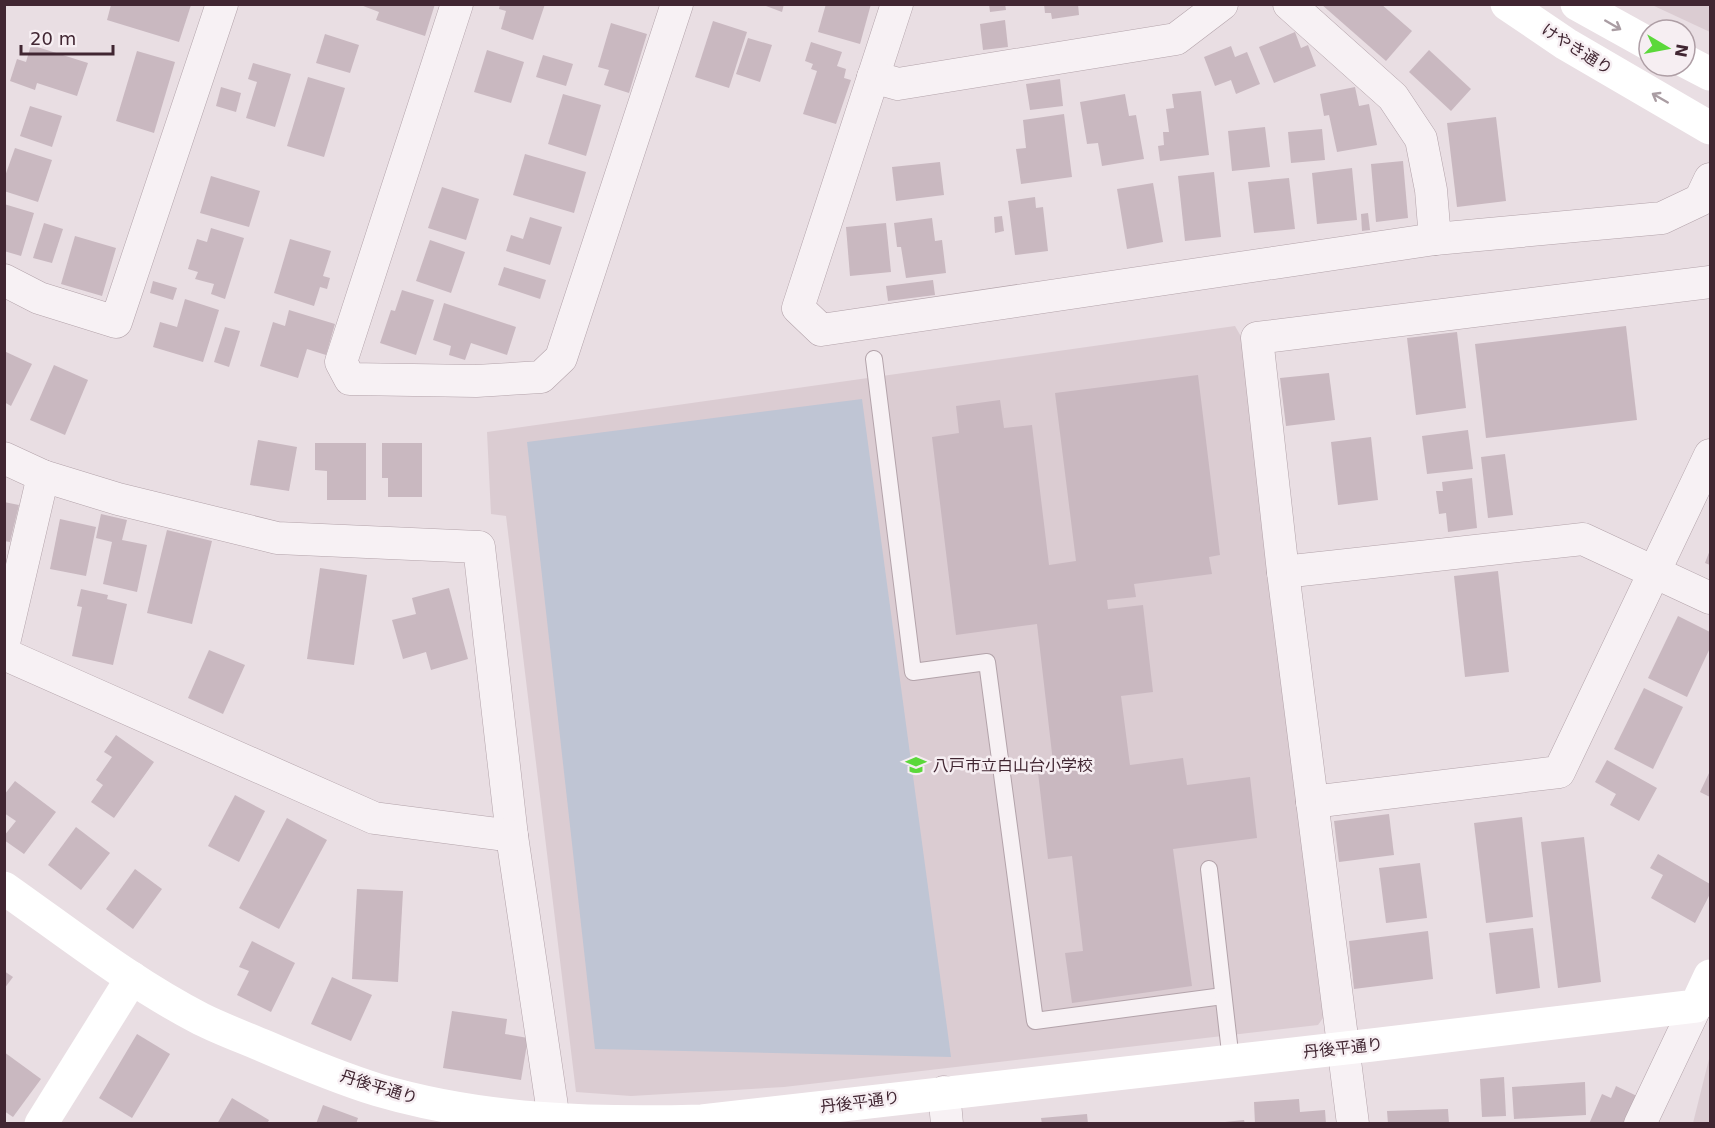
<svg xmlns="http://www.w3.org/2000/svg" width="1715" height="1128" viewBox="0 0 1715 1128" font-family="'DejaVu Sans','Noto Sans JP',sans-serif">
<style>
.built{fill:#dbccd2}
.green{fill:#bfc5d4}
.building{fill:#c9b8c0}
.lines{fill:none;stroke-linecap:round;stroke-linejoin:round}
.lane-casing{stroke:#b3a3aa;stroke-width:18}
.street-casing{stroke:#b3a3aa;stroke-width:33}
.lane{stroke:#f7f1f4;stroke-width:16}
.street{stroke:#f7f1f4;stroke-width:32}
.secondary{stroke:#fff;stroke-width:33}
.oneway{stroke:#aa9da3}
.labels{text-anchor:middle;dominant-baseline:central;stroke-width:5;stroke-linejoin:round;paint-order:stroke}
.street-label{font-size:16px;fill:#412632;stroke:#f6eef2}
.poi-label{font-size:16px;fill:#412632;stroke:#f6eef2;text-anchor:start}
</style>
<rect width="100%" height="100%" fill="#e9dee3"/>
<!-- built -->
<g class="built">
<polygon points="1652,5 1710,5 1710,32"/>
<polygon points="1235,326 1243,340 1326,1014 1318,1025 784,1087 631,1096 576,1092 506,516 491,514 487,432"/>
<polygon points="1710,1054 1710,1123 1693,1123 1710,1055"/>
</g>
<!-- green -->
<polygon class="green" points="862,399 951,1057 595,1049 527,442"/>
<!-- building -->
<g class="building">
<polygon points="358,4 435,4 425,36 376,20 379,12"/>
<polygon points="500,4 545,4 533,40 501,29 506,11 499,9"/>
<polygon points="761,4 784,4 782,12"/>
<polygon points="826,4 871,4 860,44 818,32"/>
<polygon points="989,4 1005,4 1006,10 990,12"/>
<polygon points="1044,4 1078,4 1079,15 1052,19 1051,13 1045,13"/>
<polygon points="1321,4 1381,4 1412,31 1386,61"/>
<polygon points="111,5 191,5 179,42 107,20"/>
<polygon points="1005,20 1008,47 983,50 980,24"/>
<polygon points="713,21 747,32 729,88 695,77"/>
<polygon points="611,23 647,34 629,93 604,85 609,70 598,67"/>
<polygon points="1295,32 1301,48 1308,45 1316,66 1274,83 1259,47"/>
<polygon points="325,34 359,45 350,73 316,63"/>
<polygon points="748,38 772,45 760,82 736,74"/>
<polygon points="811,42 842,52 837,66 846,69 844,78 851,80 836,124 803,114 817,71 811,69 813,64 805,61"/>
<polygon points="31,45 88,63 77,96 37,83 35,90 10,81 17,59 26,62"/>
<polygon points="1231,46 1235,57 1247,52 1260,84 1236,94 1231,80 1215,86 1204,57"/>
<polygon points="487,50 524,62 511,103 474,92"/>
<polygon points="1429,50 1471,89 1451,111 1409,72"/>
<polygon points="137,51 175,62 154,133 116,121"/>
<polygon points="543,55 573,64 566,86 536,77"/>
<polygon points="253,63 291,74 275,127 246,118 257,82 248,79"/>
<polygon points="308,77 345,88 324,157 287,146"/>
<polygon points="1060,79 1063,106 1030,110 1026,84"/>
<polygon points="221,87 241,93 236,112 216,106"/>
<polygon points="1355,87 1359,106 1369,104 1377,145 1337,152 1329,115 1324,116 1320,94"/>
<polygon points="1201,91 1209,155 1160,161 1158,146 1164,145 1163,132 1169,132 1166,109 1174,108 1172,94"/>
<polygon points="563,94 601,105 586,156 548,144"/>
<polygon points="1125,94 1129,116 1136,115 1144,159 1102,166 1098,143 1087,144 1080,102"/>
<polygon points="30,106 62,116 52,147 20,136"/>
<polygon points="1064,114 1072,177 1021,184 1016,149 1026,148 1023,120"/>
<polygon points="1496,117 1506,201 1457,207 1447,123"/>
<polygon points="1265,127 1270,167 1232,171 1228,131"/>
<polygon points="1322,129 1325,160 1291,163 1288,132"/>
<polygon points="15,148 52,160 38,202 4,191 4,179"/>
<polygon points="525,154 586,172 574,213 513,195"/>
<polygon points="1403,161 1408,218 1376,222 1371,164"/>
<polygon points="940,162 944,195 896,201 892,167"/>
<polygon points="1352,168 1357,220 1317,224 1312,173"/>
<polygon points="1214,172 1221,237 1185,241 1178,176"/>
<polygon points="211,176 260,191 249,227 200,213"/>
<polygon points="1289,178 1295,229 1254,233 1248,182"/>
<polygon points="1153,183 1163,242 1127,249 1117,189"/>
<polygon points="442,187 479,199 466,240 428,228"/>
<polygon points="1035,197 1036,208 1043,207 1048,251 1015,255 1008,201"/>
<polygon points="4,204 34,213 21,256 4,251"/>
<polygon points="1368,213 1370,230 1362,231 1361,214"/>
<polygon points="1002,216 1004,231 995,233 994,217"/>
<polygon points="530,217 562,227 550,265 506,251 511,235 523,239"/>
<polygon points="932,218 935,241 942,240 946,273 906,278 901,247 897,247 894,223"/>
<polygon points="44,223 63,229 52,263 33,258"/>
<polygon points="886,223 891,272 850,276 846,227"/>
<polygon points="211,228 244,238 225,299 211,294 214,284 195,279 198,272 188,269 197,239 207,242"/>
<polygon points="75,236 116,248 102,296 61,284"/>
<polygon points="290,239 331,251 323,276 330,278 327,289 320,287 314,306 274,293"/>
<polygon points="430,240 465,252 451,293 416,281"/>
<polygon points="504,267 546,280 540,299 498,285"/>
<polygon points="933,280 935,295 888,301 886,286"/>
<polygon points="153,281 177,288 173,300 150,293"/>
<polygon points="402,290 434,300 416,355 380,343 391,310 395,311"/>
<polygon points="185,299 219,310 203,362 153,347 160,322 177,327"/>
<polygon points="444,303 516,327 507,355 471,343 465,360 449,355 451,346 433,340"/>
<polygon points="289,310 335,324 326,355 307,349 298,378 260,366 273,322 285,326"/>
<polygon points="1626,326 1637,420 1486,438 1475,344"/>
<polygon points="225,327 240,331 229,367 214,362"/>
<polygon points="1457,332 1466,408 1416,415 1407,338"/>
<polygon points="4,351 32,364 11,406 4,402"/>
<polygon points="54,365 88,380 65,435 30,420"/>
<polygon points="1329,373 1335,420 1286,426 1280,378"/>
<polygon points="1198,375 1220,555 1209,557 1212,574 1134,584 1136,597 1107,600 1108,609 1143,605 1153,692 1121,696 1130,765 1183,758 1187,785 1250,777 1257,838 1173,849 1192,986 1072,1003 1065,953 1083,951 1072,856 1048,859 1037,764 1053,762 1037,624 956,635 932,437 959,433 956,406 1000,400 1004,428 1032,425 1049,565 1076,561 1055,393"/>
<polygon points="1468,430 1473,469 1427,474 1422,436"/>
<polygon points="1371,437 1378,500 1338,505 1331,442"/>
<polygon points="258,440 297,447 289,491 250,485"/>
<polygon points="315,443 366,443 366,500 327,500 327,471 315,470"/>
<polygon points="382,443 422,443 422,497 388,497 388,478 382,478"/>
<polygon points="1505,454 1513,515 1488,518 1481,457"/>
<polygon points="1472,478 1477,528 1448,532 1446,513 1439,514 1436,491 1443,491 1442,482"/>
<polygon points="4,502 19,505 10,542 4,541"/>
<polygon points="101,514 127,520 122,540 147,545 137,592 103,584 112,542 96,538"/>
<polygon points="60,519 96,527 86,576 50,569"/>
<polygon points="167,530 212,541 192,624 147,613"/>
<polygon points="1710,550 1710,565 1705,563"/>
<polygon points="320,568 367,575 354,665 307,659"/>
<polygon points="1498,571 1509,672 1465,677 1454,576"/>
<polygon points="449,588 468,659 431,670 426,652 403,659 392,620 416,614 412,598"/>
<polygon points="81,589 108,595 107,599 127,604 113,665 72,656 82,607 77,606"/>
<polygon points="1678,616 1710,632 1710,648 1687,697 1648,678"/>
<polygon points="209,650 245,665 223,714 188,698"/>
<polygon points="1644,688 1683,707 1653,769 1614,749"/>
<polygon points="116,735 154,762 114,818 91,802 103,785 96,780 112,757 104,752"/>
<polygon points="1607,760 1657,788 1639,821 1610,805 1616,794 1595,782"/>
<polygon points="1710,771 1710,797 1700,792"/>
<polygon points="15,781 56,812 24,854 4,840 4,836 16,821 4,813 4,795"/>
<polygon points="235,795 265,811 239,862 208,846"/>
<polygon points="1389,814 1394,855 1339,862 1334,821"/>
<polygon points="1522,817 1533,917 1486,923 1474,823"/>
<polygon points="287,818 327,840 279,929 239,908"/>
<polygon points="76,827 110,853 81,890 48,865"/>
<polygon points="1584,837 1601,982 1558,988 1541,842"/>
<polygon points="1658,854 1710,884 1710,894 1695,923 1651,898 1663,875 1650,868"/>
<polygon points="1420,863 1427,918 1386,923 1379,868"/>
<polygon points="135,869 162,889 133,929 106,909"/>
<polygon points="357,889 403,891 398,982 352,979"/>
<polygon points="1533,928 1540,988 1496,994 1489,933"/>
<polygon points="1428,931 1433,979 1354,989 1349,941"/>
<polygon points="252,941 295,963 271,1012 237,995 249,971 239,967"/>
<polygon points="4,971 13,977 4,989"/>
<polygon points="332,977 372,995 351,1041 311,1024"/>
<polygon points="452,1011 507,1019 505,1034 528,1038 521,1080 443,1068"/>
<polygon points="137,1034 170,1054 132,1118 99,1098"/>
<polygon points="4,1052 41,1079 13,1117 4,1111"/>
<polygon points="1504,1077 1506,1116 1482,1117 1480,1079"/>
<polygon points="1585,1082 1586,1115 1514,1119 1512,1087"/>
<polygon points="1616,1086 1637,1096 1625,1124 1589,1124 1602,1094 1611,1098"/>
<polygon points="232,1098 269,1120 267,1124 217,1124"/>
<polygon points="1299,1099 1300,1112 1325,1110 1326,1124 1255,1124 1254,1102"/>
<polygon points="323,1105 358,1118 356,1124 316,1124"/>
<polygon points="1448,1109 1449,1124 1388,1124 1387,1111"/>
<polygon points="1087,1114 1088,1124 1042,1124 1041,1118"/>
<polygon points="1244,1120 1245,1124 1225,1124 1225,1122"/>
</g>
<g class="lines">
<!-- lane casing -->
<g class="lane-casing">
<g id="lane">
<polyline points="874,359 913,672 987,662 1035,1021 1223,996"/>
<polyline points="1209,869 1231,1061"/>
</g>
</g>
<!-- street casing -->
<g class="street-casing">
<g id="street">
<polyline points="457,4 341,362 350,379 476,381 541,377 561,358 677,4"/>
<polyline points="897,4 798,308 821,330 1435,239 1662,218 1700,200 1710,179"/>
<polyline points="1289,4 1393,97 1421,139 1431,190 1435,239"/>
<polyline points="873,77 898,84 1176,39 1222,4"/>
<polyline points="4,280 39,298 116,322 222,4"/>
<polyline points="4,458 43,476 118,499 277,538 479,547 512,836 554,1120"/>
<polyline points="1283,572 1583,539 1710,598"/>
<polyline points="4,643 43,476"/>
<polyline points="4,654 374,818 512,836"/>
<polyline points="1312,802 1559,772 1710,455"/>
<polyline points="944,1092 947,1124"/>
<polyline points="1353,1124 1283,572 1257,338 1710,282"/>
<polyline points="1640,1124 1696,1006"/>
</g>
</g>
<!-- lane -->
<use href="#lane" class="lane"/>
<!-- street -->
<use href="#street" class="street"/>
<!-- secondary -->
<g class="secondary">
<polyline points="1507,4 1566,44 1710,128"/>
<polyline points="1577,4 1649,44"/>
<polyline points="1685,61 1710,74"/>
<path d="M4,888c64,45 127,95 197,131 20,10 42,18 63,27 37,16 75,32 114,44 105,31 216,34 324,31l670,-76 324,-39 14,-30"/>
<polyline points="41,1124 132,978"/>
</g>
</g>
<!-- one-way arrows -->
<defs><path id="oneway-shaft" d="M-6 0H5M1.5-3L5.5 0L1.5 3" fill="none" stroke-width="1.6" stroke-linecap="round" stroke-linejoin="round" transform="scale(1.5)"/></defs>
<g class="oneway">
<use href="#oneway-shaft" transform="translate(1613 25) rotate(30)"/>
<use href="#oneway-shaft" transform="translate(1660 98) rotate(-150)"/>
</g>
<!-- icons -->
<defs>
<g id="school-bare" transform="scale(1.62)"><path d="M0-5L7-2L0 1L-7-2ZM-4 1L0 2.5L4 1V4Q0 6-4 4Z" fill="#5bd83a" stroke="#f6eef2" stroke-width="2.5" paint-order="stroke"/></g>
</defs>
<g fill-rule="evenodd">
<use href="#school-bare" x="916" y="765"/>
</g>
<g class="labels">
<!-- street labels -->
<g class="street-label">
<text transform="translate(1577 49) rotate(32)">けやき通り</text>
<text transform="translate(1343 1048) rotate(-6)">丹後平通り</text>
<text transform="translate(379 1087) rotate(17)">丹後平通り</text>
<text transform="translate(860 1102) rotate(-7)">丹後平通り</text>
</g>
<!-- poi labels -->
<g class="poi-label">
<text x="933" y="765">八戸市立白山台小学校</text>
</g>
</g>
<!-- border -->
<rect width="1715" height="1128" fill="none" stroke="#412632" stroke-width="12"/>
<!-- north arrow -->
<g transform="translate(1667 48) rotate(100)"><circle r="28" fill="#f6eef2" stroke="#ae9ea5" stroke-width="1.5"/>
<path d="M0-4.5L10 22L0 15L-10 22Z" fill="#5bd83a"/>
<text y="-9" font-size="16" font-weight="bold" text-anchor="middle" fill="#412632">N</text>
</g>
<!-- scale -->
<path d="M21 45v9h92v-9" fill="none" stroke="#412632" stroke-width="3"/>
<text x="30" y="45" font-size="18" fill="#412632" stroke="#f6eef2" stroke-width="4.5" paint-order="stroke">20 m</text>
</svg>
